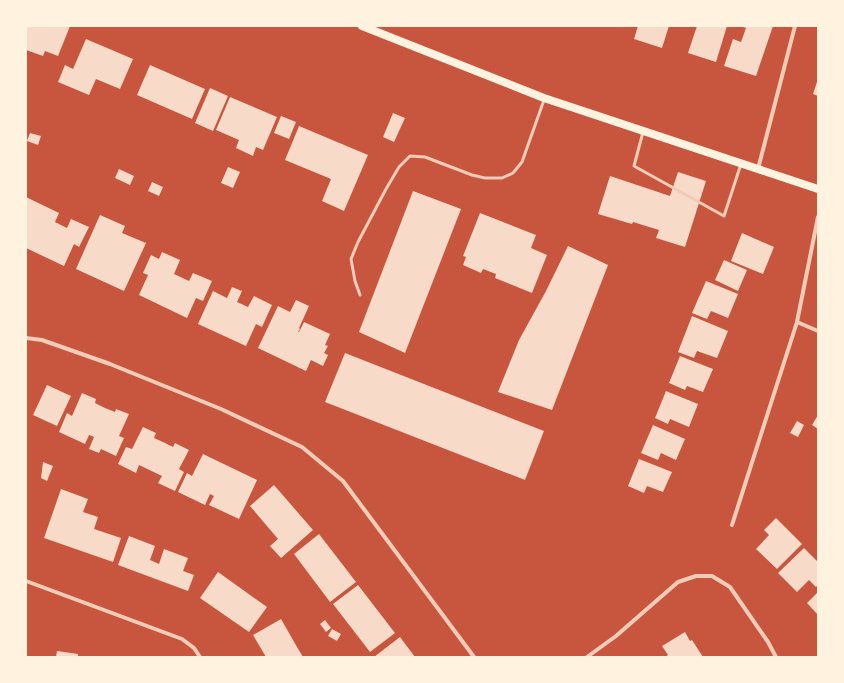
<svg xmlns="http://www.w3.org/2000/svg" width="844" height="683" viewBox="0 0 844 683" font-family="'Noto Serif',serif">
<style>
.building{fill:#f7dbc8}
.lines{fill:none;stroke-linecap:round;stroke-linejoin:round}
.service{stroke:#f1ccb7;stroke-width:3}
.minor{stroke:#f1ccb7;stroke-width:4}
.secondary{stroke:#fff3e0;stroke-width:8}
</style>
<rect width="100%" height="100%" fill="#c8553d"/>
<!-- building -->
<g class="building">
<polygon points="26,26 70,26 58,56 45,51 43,56 26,50"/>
<polygon points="638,26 669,26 662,48 634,39"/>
<polygon points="697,26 727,26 716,62 688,53"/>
<polygon points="740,26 773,26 756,76 724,66 733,39 741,42 746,28"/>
<polygon points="86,39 133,59 120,89 96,79 89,95 58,82 65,65 73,69"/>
<polygon points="150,65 205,89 192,119 137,95"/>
<polygon points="818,79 818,96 813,94"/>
<polygon points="210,88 228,96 213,131 195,123"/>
<polygon points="230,97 277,117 263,150 256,147 253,156 236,148 239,140 216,130"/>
<polygon points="393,113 405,118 394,142 383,137"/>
<polygon points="281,116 296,122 289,139 274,133"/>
<polygon points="299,126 368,155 344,211 322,201 331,179 285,160"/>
<polygon points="30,133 41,136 38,145 27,141"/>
<polygon points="228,167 240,172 233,188 221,183"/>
<polygon points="119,169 134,176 130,185 115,178"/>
<polygon points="678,172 706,181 685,247 656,238 659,230 633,222 632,224 598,214 610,176 670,196"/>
<polygon points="152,182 163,187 159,196 148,191"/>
<polygon points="413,191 461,209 405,353 359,332"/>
<polygon points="26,197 59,213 55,222 67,228 71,219 89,227 79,247 74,244 64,266 26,248"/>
<polygon points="480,213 536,235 531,248 547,255 532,293 495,278 496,274 483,269 481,273 463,265 466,257 463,256"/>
<polygon points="100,215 125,226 122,233 146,243 124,291 76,269"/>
<polygon points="742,233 774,247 763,274 731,261"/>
<polygon points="568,246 608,265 552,410 498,392 519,340 546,291"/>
<polygon points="162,252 180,260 174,274 189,281 193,273 212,281 203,301 196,298 187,318 139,295 148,275 143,273 151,255 159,259"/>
<polygon points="724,260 747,270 738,291 715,280"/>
<polygon points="706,281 738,294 728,318 711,311 707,319 692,313"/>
<polygon points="232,287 242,291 237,302 248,307 254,296 272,305 262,327 256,324 246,346 198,324 213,291 227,298"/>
<polygon points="296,300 309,306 299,328 300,329 298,332 299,332 304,322 330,334 325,345 328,346 324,353 328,355 323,366 311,360 306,371 258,348 278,306 290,312"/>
<polygon points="692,316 728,331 717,358 697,351 694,358 678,352"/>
<polygon points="345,353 544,431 525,480 325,402"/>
<polygon points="680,356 713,369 703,392 687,386 685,390 669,383"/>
<polygon points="47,385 71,396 57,426 33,415"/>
<polygon points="666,391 698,404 689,427 670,419 668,424 655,418"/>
<polygon points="82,393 96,399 95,403 105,408 115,412 116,409 129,414 119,436 124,438 116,456 101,449 99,453 89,449 94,437 92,436 89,435 85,444 59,432 67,413 72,416"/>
<polygon points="818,415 818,429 812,425"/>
<polygon points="797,421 804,425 798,437 790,433"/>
<polygon points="653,425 685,439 676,460 661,453 658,460 641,453"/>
<polygon points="143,427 156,433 154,438 163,442 173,447 175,443 189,450 179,469 184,472 175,491 158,483 162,476 139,465 136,473 118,464 126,447 132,449"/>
<polygon points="203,454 257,480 239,519 209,505 214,496 210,494 205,505 178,492 187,473 192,476"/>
<polygon points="639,459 672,472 663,492 647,486 644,493 628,486"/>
<polygon points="43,462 53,466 47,481 41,478"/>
<polygon points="274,485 313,530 281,558 270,546 278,539 250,506"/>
<polygon points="61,489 88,499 83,512 98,517 94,529 121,538 113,562 44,538"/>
<polygon points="776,518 802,544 777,569 756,549 769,535 764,530"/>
<polygon points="319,534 356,582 330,602 294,554"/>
<polygon points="129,536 155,546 150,560 159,564 164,549 188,558 183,571 194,575 188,591 118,565"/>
<polygon points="804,548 818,562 818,585 816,587 809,580 797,592 778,573"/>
<polygon points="218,572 267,607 249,632 200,598"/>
<polygon points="358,585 395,633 370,652 333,604"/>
<polygon points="818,592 818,615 807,603"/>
<polygon points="281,619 297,647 303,657 266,657 253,635"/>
<polygon points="325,620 331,628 326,632 320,624"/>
<polygon points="332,629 341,634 337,641 328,636"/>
<polygon points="685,632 690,641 692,640 703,657 665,657 668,655 662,646"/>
<polygon points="400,637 415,657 374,657"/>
<polygon points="57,651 78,654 78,657 56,657"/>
</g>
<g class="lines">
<!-- service -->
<g class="service">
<polyline points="643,132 634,166 724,216 741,164"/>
<polyline points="360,295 355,281 351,259 358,242 386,189 399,167 410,156 425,157 472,175 485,178 502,178 513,173 522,162 544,100"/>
</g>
<!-- minor -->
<g class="minor">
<polyline points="758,169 795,26"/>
<polyline points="797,322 818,331"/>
<polyline points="26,338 42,340 110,364 221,409 302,447 343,481 474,657"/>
<polyline points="732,525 797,322 818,217"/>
<polyline points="26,581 182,639 194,648 200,657"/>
<polyline points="587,657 616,636 678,582 696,576 712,576 730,587 768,642 776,657"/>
</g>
<!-- secondary -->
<polyline class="secondary" points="362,26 544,98 818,189"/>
</g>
<!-- border -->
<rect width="844" height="683" fill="none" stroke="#fff3e0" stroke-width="54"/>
</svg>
